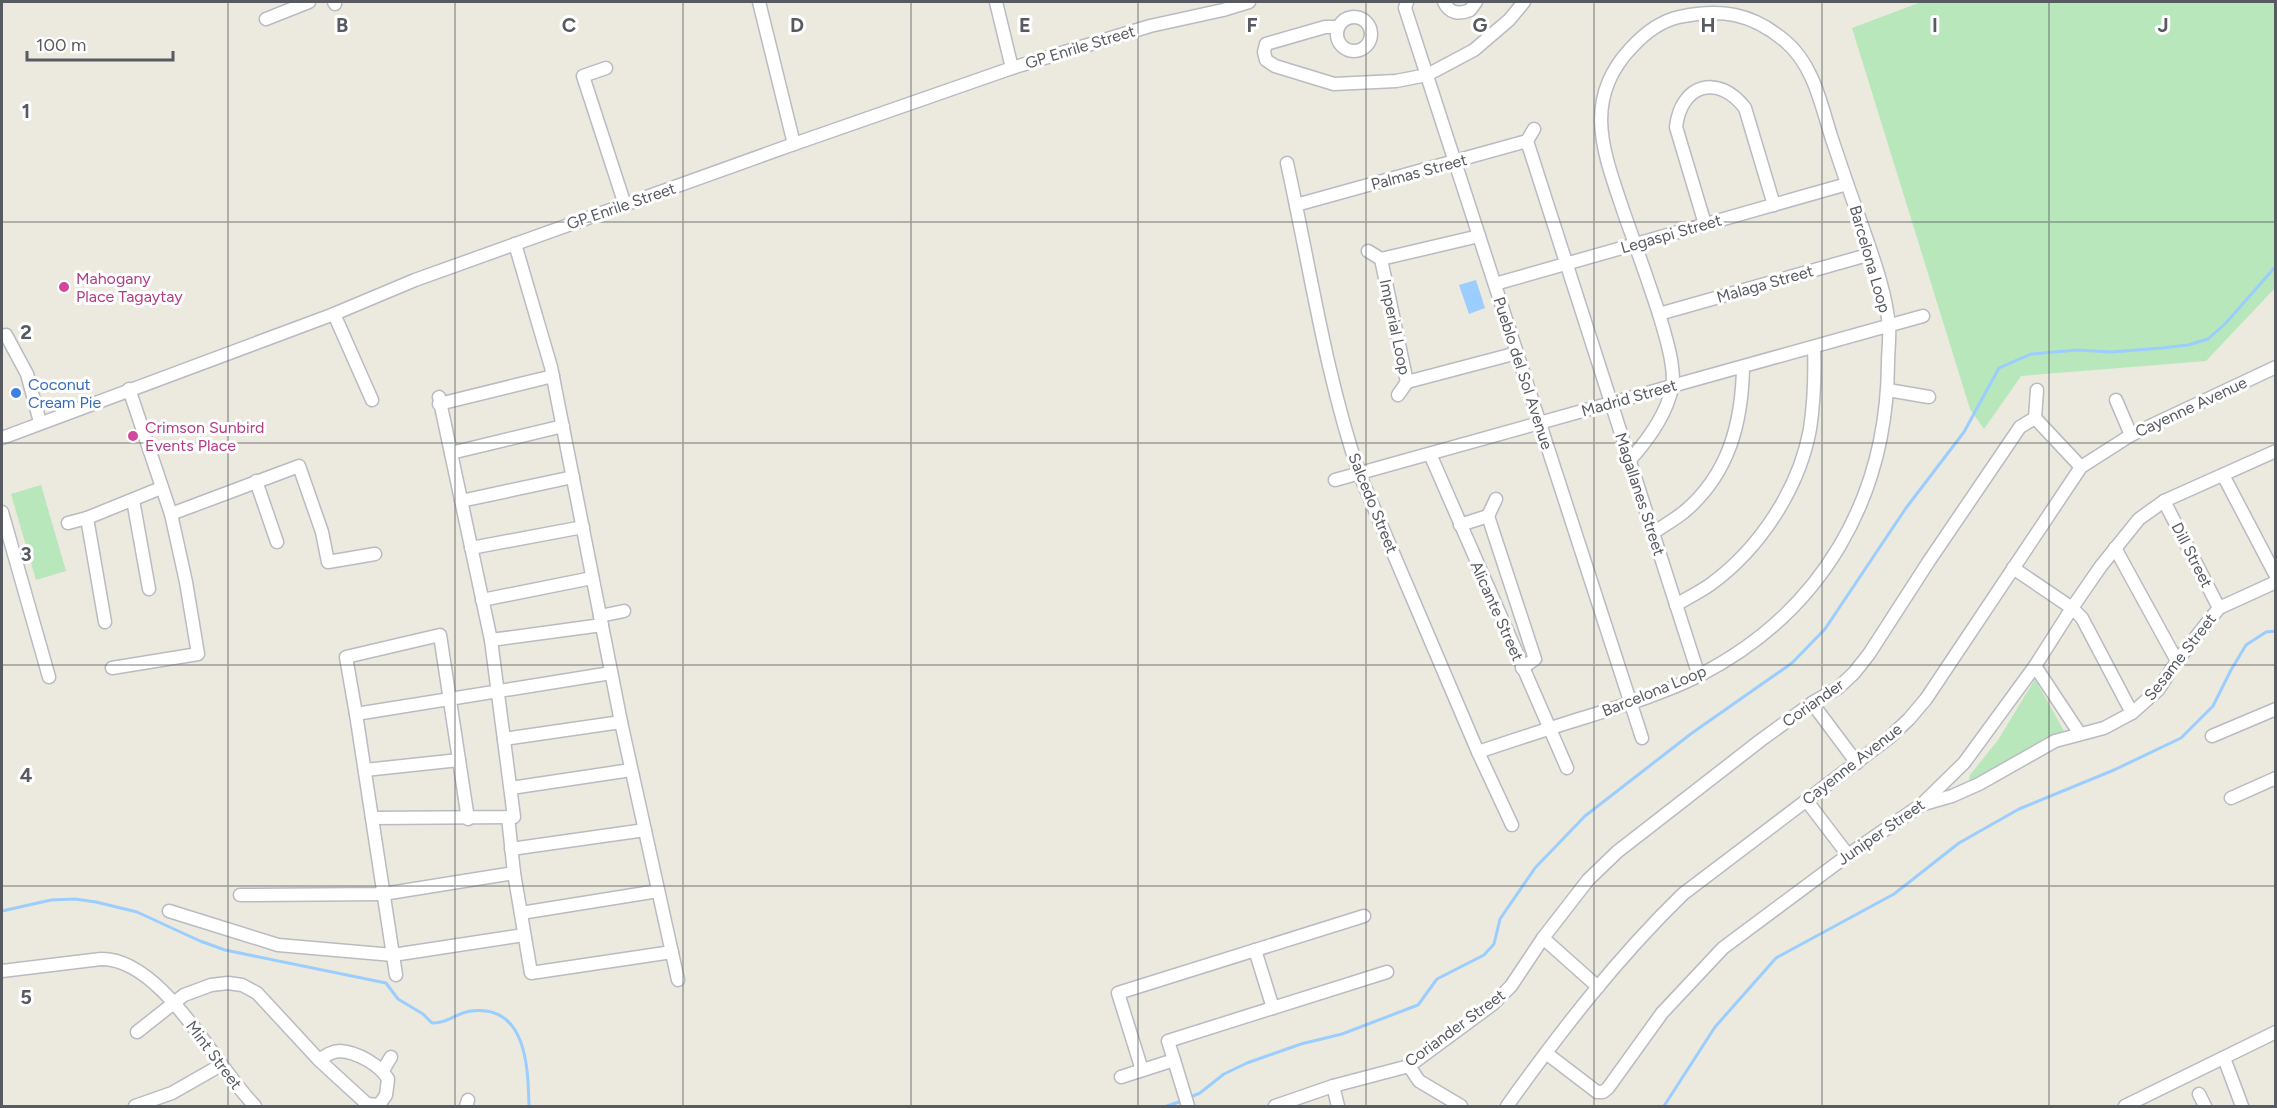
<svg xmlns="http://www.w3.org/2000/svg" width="2277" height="1108" viewBox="0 0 2277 1108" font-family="Figtree,sans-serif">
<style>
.green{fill:#b7e7ba}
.water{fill:#9bcdff}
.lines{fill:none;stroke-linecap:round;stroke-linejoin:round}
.stream{stroke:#9bcdff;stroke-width:3}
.minor-casing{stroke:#b9bbc2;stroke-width:15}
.minor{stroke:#fff;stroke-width:12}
.grid{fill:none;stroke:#575b61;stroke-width:1.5;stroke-opacity:0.55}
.hotel-dot{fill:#d1479c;stroke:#fff;stroke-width:2}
.shop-dot{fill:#3f7fe0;stroke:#fff;stroke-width:2}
.labels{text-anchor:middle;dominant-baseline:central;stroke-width:6;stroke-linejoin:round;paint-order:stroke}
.street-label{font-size:16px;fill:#575b61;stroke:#fff}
.hotel-label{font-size:16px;fill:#b23c85;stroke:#fff;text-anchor:start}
.shop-label{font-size:16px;fill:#366cbe;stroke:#fff;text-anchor:start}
.grid-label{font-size:20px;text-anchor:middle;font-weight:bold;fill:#575b61;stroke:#fff;stroke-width:6;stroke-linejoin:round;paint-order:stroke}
</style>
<rect width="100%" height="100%" fill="#eceade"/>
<!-- green -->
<g class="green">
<polygon points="1921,2 2275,2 2275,288 2206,361 2021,376 1984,429 1970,409 1852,28"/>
<polygon points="41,485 66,571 36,580 11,494"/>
<polygon points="2035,679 2064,731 2042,740 2012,761 1975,782 1969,782 1970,775 1998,740"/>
</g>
<!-- water -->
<polygon class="water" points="1476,280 1485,308 1469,314 1459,285"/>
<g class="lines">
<!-- stream -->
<g class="stream">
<path d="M2,911l49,-11 24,-1 21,3 41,10 63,29 25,9 161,33 12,16 25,15 9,9c18,0 23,-10 39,-12 56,-7 57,57 58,95"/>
<polyline points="1188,1098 1200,1093 1224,1074 1247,1063 1301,1044 1342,1034 1418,1005 1437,979 1484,955 1494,944 1500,919 1535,868 1585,816 1692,733 1792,663 1825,629 1906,508 1964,432 1999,368 2031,354 2077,350 2112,352 2162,348 2188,345 2208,339 2225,324 2276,266"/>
<polyline points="1167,1106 1182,1101"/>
<polyline points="1664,1106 1715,1027 1776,958 1894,894 1959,843 2019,809 2114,770 2181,738 2213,706 2231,670 2246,645 2266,632 2276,631"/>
</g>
<!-- minor casing -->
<g class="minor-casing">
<g id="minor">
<polyline points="334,2 335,4"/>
<polyline points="759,2 794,144"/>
<polyline points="996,2 1012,68"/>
<polyline points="1407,2 1405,8 1642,738"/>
<path d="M1444,2c5,11 15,13 26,8l6,-8"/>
<circle cx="1354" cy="34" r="17"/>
<polyline points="266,19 309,2"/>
<polyline points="1338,27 1325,27 1266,44 1264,52 1266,60 1275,66 1334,84 1396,81 1427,75 1474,50 1509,20 1524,2"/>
<polyline points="606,68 583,76 625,205"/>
<polyline points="1527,141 1699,676"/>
<path d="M1287,163c23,104 38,210 72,310l119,279 34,73"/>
<polyline points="1296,205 1527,141 1534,129"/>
<path d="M1705,224l-29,-97c5,-43 42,-54 69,-19l29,97"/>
<polyline points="515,244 551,367 621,722 678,980"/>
<polyline points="1368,251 1381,259"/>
<polyline points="1381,259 1407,382"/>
<polyline points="1381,259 1479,236"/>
<polyline points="1495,284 1847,184"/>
<polyline points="334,314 372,400"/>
<polyline points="1659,314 1871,254"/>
<polyline points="2,336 6,335 27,374 40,422"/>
<polyline points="1407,382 1517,353"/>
<polyline points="1888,390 1929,397"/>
<polyline points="1398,395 1407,382"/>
<polyline points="2116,400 2131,435"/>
<polyline points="439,404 553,376"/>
<polyline points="2035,418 2037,390"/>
<polyline points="2,438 334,314 415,280 794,144 1012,68 1150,26 1223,10 1249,2"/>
<polyline points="451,453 563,426"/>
<polyline points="1430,454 1567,768"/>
<polyline points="2223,475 2276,576"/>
<polyline points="1335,480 1923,316"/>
<polyline points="256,481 277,542"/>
<polyline points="133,500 149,589"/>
<polyline points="461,501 573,477"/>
<polyline points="2164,501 2219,608"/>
<polyline points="2,512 49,677"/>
<polyline points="171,514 299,466 322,532 328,562 375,554"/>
<polyline points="1488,516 1496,499"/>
<polyline points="87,518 105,622"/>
<polyline points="68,523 87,518 161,488"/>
<polyline points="1460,525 1488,516 1535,659 1522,668"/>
<path d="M1653,533c10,-7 21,-13 31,-21 45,-38 58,-89 59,-145"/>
<polyline points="471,548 583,527"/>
<polyline points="2115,548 2177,661"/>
<polyline points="2013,568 2072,608 2082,618 2132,713"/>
<polyline points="482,600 592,578"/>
<path d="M1676,605c11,-7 24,-13 35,-21 49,-36 88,-95 99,-155 4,-27 5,-55 4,-82"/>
<polyline points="600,616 624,611"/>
<polyline points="491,640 602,625"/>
<polyline points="2035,666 2080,734"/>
<polyline points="112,668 198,654 186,582 171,514 129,389"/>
<polyline points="1812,703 1857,763"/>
<polyline points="356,714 611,673"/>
<polyline points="2212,736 2276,709"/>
<polyline points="504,739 621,722"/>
<path d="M1478,752c36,-12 72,-24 108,-35 38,-12 79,-24 114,-42 122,-63 187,-176 188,-312 0,-12 2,-24 1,-36 -3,-37 -18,-75 -30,-110 -10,-27 -19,-54 -28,-81 -10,-32 -18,-72 -46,-95 -33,-28 -64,-33 -106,-24 -18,4 -34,16 -47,30 -51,53 -28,106 -8,166 12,34 24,67 35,101 6,20 17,54 13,74 -6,28 -24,52 -43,73"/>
<polyline points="365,770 459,760"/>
<polyline points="511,788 631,770"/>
<polyline points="2231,798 2276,778"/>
<polyline points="1806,800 1848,855"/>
<polyline points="1924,804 1952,796 1979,784 2055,741 2104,728 2132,713 2158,690 2177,661 2219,608 2276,582"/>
<polyline points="508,817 514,873 531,973 672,952"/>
<polyline points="372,818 514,817 491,640 439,397"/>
<polyline points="511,849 645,830"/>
<polyline points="240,895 383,894 514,873"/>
<polyline points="169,911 278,945 393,955 524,935"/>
<polyline points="521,913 658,891"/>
<polyline points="1543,938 1598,987"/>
<polyline points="1255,950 1273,1008"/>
<path d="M2,971l99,-12c61,-1 114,107 154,147"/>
<polyline points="396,975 356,714 346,657 440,635 468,819"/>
<path d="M137,1032l47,-37 27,-10 17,-2 14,2 15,8 62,67 48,44 12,1 7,-10 2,-16c-8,-14 -31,-27 -48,-28 -8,0 -15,5 -21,9"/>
<polyline points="1546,1053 1597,1092 1603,1092 1608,1088 1662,1013 1723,948 1848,855 1921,805 1964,763 2035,666 2072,608 2101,566 2139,519 2164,501 2276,451"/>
<polyline points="2224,1058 2242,1106"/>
<polyline points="1174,1060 1168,1041 1387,972"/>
<polyline points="1409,1066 1419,1081 1461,1106"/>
<polyline points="383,1070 391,1057"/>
<polyline points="1142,1070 1118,993 1364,916"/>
<polyline points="1121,1077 1174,1060 1188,1106"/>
<polyline points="1333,1086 1338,1106"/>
<polyline points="2199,1094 2205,1106"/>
<polyline points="135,1106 172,1093 221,1065"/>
<polyline points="466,1106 468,1100"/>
<polyline points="1275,1106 1333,1086 1409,1066 1493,1004 1511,986 1543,938 1588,880 1617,852 1761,740 1812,703 1838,688 1854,673 1869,654 1929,561 2020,427 2035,418 2081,467"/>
<path d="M1507,1106c53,-74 110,-148 176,-212l207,-157 19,-18 17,-20 155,-232 50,-32 145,-68"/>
<polyline points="2125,1106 2276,1032"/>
</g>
</g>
<!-- minor -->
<use href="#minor" class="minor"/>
</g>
<!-- grid -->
<path class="grid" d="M228,2v1104M455,2v1104M683,2v1104M911,2v1104M1138,2v1104M1366,2v1104M1594,2v1104M1822,2v1104M2049,2v1104M2,222h2274M2,443h2274M2,665h2274M2,886h2274"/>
<!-- markers -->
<g class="hotel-dot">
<circle cx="64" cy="287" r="6"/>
<circle cx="133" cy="436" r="6"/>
</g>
<circle class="shop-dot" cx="16" cy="393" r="6"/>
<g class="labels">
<!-- street labels -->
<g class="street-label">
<text transform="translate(1080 47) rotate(-17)">GP Enrile Street</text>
<text transform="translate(1419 172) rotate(-15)">Palmas Street</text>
<text transform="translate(621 206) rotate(-19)">GP Enrile Street</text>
<text transform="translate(1671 234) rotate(-16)">Legaspi Street</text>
<text transform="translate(1870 259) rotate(74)">Barcelona Loop</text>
<text transform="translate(1765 284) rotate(-16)">Malaga Street</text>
<text transform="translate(1395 327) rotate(78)">Imperial Loop</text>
<text transform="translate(1523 373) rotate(72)">Pueblo del Sol Avenue</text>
<text transform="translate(1629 398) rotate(-16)">Madrid Street</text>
<text transform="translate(2191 407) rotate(-25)">Cayenne Avenue</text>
<text transform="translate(1640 494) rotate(72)">Magallanes Street</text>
<text transform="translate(1373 503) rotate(68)">Salcedo Street</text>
<text transform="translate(2192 555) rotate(63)">Dill Street</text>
<text transform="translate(1497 611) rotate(66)">Alicante Street</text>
<text transform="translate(2180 657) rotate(-52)">Sesame Street</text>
<text transform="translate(1654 691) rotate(-22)">Barcelona Loop</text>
<text transform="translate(1813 703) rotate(-35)">Coriander</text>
<text transform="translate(1852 764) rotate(-38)">Cayenne Avenue</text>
<text transform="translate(1881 832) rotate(-35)">Juniper Street</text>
<text transform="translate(1455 1028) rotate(-36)">Coriander Street</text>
<text transform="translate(214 1055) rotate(53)">Mint Street</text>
</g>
<!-- hotel labels -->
<g class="hotel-label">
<text x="76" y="278">Mahogany<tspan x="76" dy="18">Place Tagaytay</tspan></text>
<text x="145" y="427">Crimson Sunbird<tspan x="145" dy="18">Events Place</tspan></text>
</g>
<!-- shop labels -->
<g class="shop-label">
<text x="28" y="384">Coconut<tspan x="28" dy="18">Cream Pie</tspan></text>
</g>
</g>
<g class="grid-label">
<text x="342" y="32">B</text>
<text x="569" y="32">C</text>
<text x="797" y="32">D</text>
<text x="1025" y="32">E</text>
<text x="1252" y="32">F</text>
<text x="1480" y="32">G</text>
<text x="1708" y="32">H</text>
<text x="1935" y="32">I</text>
<text x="2163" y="32">J</text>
<text x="26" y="118">1</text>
<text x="26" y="339">2</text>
<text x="26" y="561">3</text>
<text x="26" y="782">4</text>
<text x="26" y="1004">5</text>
</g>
<!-- border -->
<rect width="2277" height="1108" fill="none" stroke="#575b61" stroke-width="6"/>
<!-- scale -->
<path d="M27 51v9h146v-9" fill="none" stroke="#575b61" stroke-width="3"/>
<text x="36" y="51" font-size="18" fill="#575b61" stroke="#ffffff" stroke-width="4.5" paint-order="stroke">100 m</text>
</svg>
